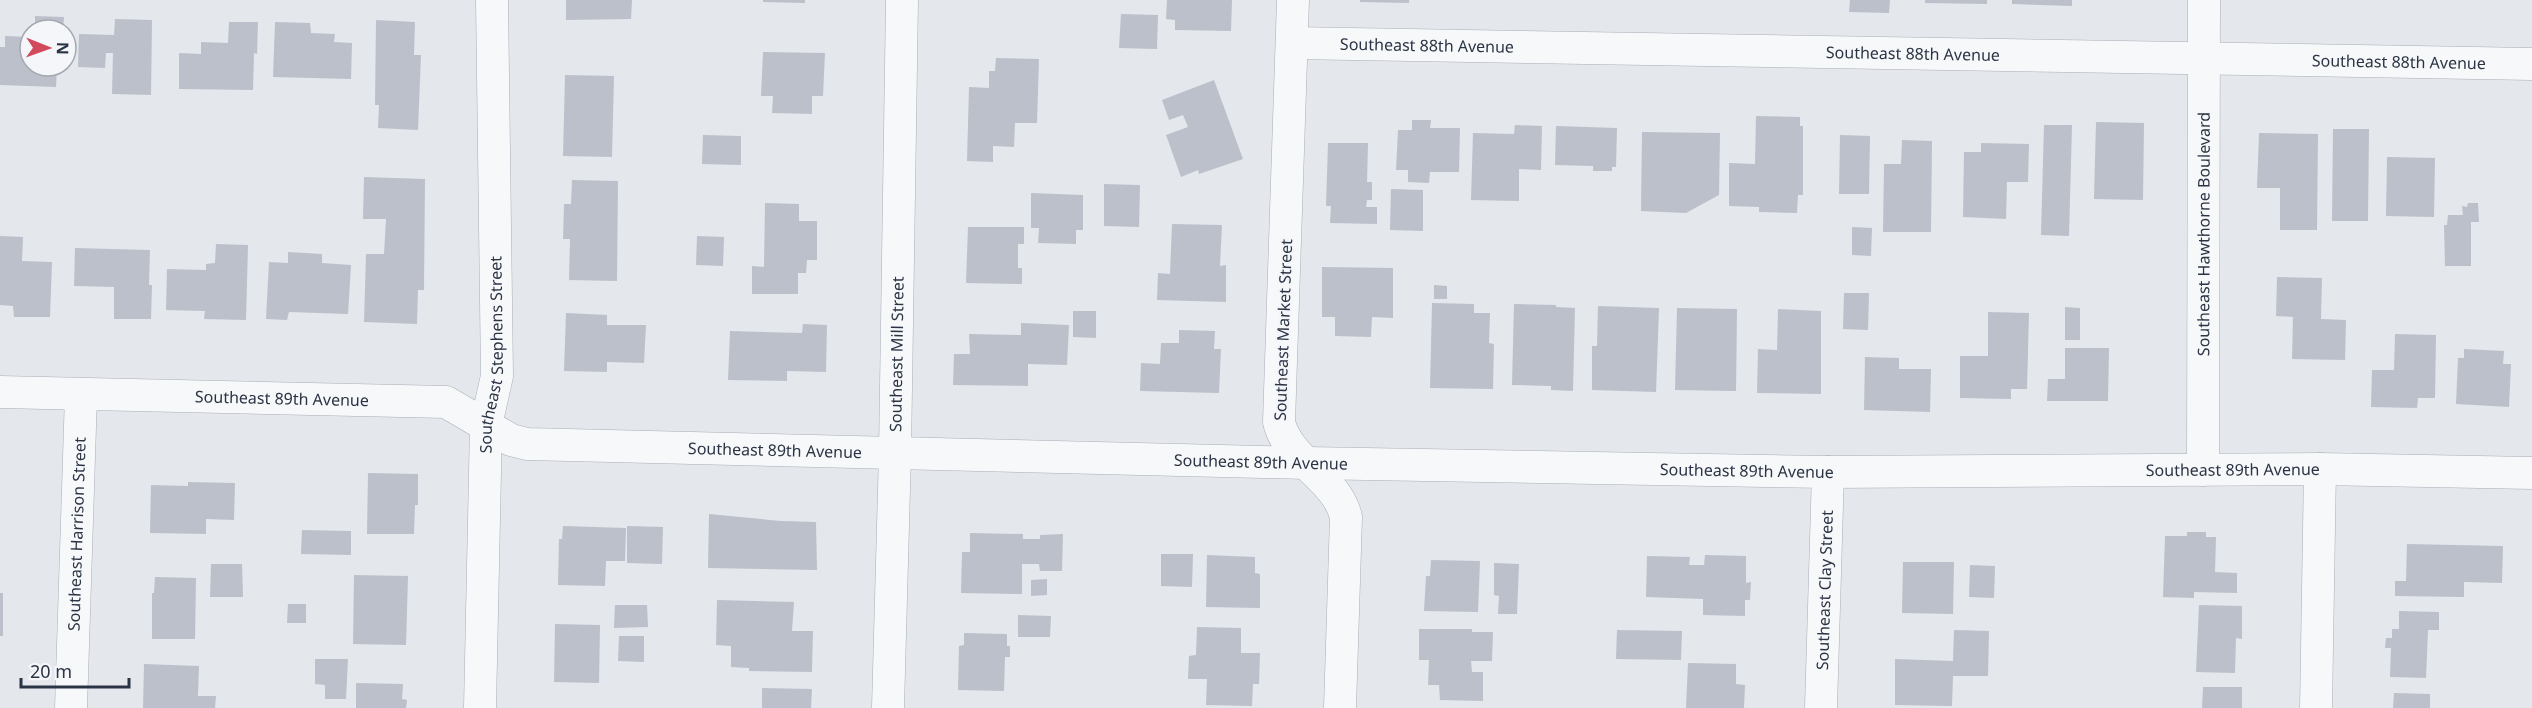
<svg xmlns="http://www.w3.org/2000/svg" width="2532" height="708" viewBox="0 0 2532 708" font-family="'Noto Sans',sans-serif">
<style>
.building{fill:#bbc0ca}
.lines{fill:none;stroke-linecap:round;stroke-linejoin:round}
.street-casing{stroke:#a9aeb7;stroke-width:33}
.street{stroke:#f7f8fa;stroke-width:32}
.labels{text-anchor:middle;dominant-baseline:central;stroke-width:4.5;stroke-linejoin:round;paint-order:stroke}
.street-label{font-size:16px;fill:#2b3445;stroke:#f4f6f9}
</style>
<rect width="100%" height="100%" fill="#e4e7ec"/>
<!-- building -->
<g class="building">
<polygon points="566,0 632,0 631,19 566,20"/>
<polygon points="763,0 805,0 805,3 763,2"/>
<polygon points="1167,0 1232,0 1231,31 1175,30 1175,20 1166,19"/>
<polygon points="1360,0 1409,0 1409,3 1360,2"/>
<polygon points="1850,0 1890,0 1889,13 1849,12"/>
<polygon points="1925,0 1987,0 1987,4 1925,3"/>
<polygon points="2012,0 2072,0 2072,6 2012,4"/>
<polygon points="1121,14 1158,15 1157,49 1119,48"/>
<polygon points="35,16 64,17 63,30 35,30"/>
<polygon points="115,19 152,20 151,95 112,94 113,53 106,53 105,68 78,67 79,34 114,35"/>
<polygon points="376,20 415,22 414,55 421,55 418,130 378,128 379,105 375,105"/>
<polygon points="229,22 258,22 257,54 254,53 253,90 179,89 179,53 201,54 201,42 228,43"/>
<polygon points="275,22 310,23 311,33 335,34 334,42 352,43 351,79 273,77"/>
<polygon points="5,36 30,37 30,66 57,66 56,87 0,85 0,47 5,47"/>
<polygon points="763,52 825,53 823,96 812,96 812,114 772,113 773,96 761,96"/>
<polygon points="996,58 1039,59 1037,123 1015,123 1014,147 993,146 993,162 967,161 969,87 989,88 989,71 995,71"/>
<polygon points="565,75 614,76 612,157 563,156"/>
<polygon points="1214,80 1243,159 1199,174 1198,170 1181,177 1166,135 1188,127 1183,115 1169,120 1162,100"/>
<polygon points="1756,116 1800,117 1800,126 1803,126 1803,195 1798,195 1797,213 1759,212 1759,207 1729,206 1729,163 1755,164"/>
<polygon points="1412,120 1431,120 1430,128 1460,128 1459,172 1430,172 1429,183 1408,182 1408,170 1396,170 1398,130 1412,130"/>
<polygon points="2096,122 2144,123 2143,200 2094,199"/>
<polygon points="1515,125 1542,126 1541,170 1519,169 1519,201 1471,200 1473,133 1514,134"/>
<polygon points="2044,125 2072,125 2069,236 2041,235"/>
<polygon points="1556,126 1617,128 1616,167 1612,167 1612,171 1593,171 1593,166 1555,165"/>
<polygon points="2333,129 2369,129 2368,221 2332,221"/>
<polygon points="1642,132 1720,133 1719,195 1686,213 1641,211"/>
<polygon points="2259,133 2318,134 2317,230 2280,230 2280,188 2257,188"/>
<polygon points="703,135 741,136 741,165 702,164"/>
<polygon points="1840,135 1870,136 1869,194 1839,194"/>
<polygon points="1902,140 1932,141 1931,232 1883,232 1884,164 1901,164"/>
<polygon points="1328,143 1368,143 1367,182 1372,182 1372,200 1367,200 1366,207 1377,207 1377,224 1330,223 1331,206 1326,206"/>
<polygon points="1981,143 2029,144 2028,182 2007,182 2006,219 1963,217 1964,152 1981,152"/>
<polygon points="2387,157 2435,158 2434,217 2386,216"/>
<polygon points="364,177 425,179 424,290 418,290 417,324 364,322 366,254 384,254 386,219 363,219"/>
<polygon points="572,180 618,181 617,281 569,280 570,239 563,239 564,204 571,204"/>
<polygon points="1104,184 1140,185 1139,227 1104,226"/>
<polygon points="1391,189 1423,190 1423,231 1390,230"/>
<polygon points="1031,193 1083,195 1083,230 1076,230 1076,244 1038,243 1039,228 1031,228"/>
<polygon points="765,203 799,204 799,221 817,221 817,260 807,260 806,273 798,273 798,294 752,294 752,266 764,267"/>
<polygon points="2468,203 2478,203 2479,222 2471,222 2471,266 2445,266 2444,225 2447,225 2448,215 2463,215 2462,206 2467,207"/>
<polygon points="1172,224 1222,225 1220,266 1226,265 1226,302 1157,300 1158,273 1170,274"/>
<polygon points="968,227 1024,227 1024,244 1018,244 1018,268 1022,268 1022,284 966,283"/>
<polygon points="1852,227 1872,228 1871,256 1852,255"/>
<polygon points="0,236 23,237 22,261 52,262 50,317 14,317 13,306 0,305"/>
<polygon points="697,236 724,237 723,266 696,265"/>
<polygon points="216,244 248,245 246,320 204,319 205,311 166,310 167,269 206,270 206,264 215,263"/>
<polygon points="75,248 150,250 149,285 152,285 151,319 114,319 114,287 74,286"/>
<polygon points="288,252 322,254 322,263 351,265 348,314 289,312 287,320 266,319 269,262 288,263"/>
<polygon points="1322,267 1393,268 1393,318 1372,317 1371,337 1335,336 1335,317 1322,317"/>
<polygon points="2277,277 2322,278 2321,319 2346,320 2345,360 2292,359 2293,317 2276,316"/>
<polygon points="1434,285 1447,286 1447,299 1434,299"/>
<polygon points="1844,293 1869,293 1868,330 1843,329"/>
<polygon points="1432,303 1474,304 1474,313 1490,313 1489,343 1494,344 1493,389 1430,388"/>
<polygon points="1514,304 1556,305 1556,307 1575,308 1573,391 1551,390 1551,386 1512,385"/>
<polygon points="1598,306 1659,308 1656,392 1592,390 1592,346 1597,346"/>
<polygon points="2065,307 2080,308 2080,340 2065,340"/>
<polygon points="1677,308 1737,309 1736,391 1675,390"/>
<polygon points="1778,309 1821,311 1821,394 1757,393 1758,349 1777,350"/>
<polygon points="1073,311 1096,311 1096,338 1073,337"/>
<polygon points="1988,312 2029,313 2027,389 2011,389 2011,399 1960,398 1960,356 1988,356"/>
<polygon points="566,313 607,315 607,325 646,325 644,363 607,362 607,372 564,371"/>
<polygon points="1021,323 1069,325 1067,365 1028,364 1028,386 953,385 954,354 970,354 969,334 1021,335"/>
<polygon points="803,324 827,325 826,372 787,371 787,381 728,380 730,331 802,333"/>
<polygon points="1179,330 1215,331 1214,349 1221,349 1219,393 1140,391 1141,363 1160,364 1161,343 1179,343"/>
<polygon points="2395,334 2436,335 2435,398 2418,398 2417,408 2371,407 2372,370 2394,370"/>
<polygon points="2065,348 2109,348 2108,401 2047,401 2048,379 2065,379"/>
<polygon points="2464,349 2504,351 2503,364 2511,364 2509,407 2456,404 2458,358 2464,358"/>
<polygon points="1865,357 1899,358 1899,369 1931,369 1930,412 1864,410"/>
<polygon points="368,473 418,474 418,505 415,505 414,534 367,534"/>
<polygon points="188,482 235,483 234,520 206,519 206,534 150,533 151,485 188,486"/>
<polygon points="709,514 781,521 816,522 817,570 708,568"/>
<polygon points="563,526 626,528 625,561 606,561 605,586 558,585 559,539 562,539"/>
<polygon points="627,526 663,527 662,564 627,563"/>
<polygon points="302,530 351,531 351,555 301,554"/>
<polygon points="2187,532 2206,532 2206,537 2216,537 2215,572 2237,573 2237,593 2194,592 2194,598 2163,597 2165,536 2187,536"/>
<polygon points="970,533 1023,534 1023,539 1040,539 1040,535 1063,534 1062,571 1040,571 1039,564 1022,564 1022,594 961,593 962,552 970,552"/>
<polygon points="2407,544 2503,546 2502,583 2464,582 2464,597 2395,596 2395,581 2406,581"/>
<polygon points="1161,554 1193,554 1192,587 1161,586"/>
<polygon points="1207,555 1255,557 1255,573 1260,574 1260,608 1206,607"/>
<polygon points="1705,555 1746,556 1746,583 1751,582 1750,600 1745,600 1745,616 1703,615 1703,599 1646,597 1647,556 1690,557 1689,565 1704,565"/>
<polygon points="1431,560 1480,561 1478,612 1424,611 1426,576 1430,576"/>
<polygon points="1903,562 1954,562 1953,614 1902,613"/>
<polygon points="1494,563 1519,564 1517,614 1498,614 1499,596 1494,595"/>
<polygon points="211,564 242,564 243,597 210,597"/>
<polygon points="1970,565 1995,566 1994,598 1969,597"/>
<polygon points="354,575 408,576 406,645 353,644"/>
<polygon points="155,577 196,578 195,639 152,639 152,593 154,593"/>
<polygon points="1047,579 1047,595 1031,596 1031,580"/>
<rect x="0" y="593" width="3" height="43"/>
<polygon points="717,600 794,602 792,631 813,631 812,672 749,671 749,668 731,667 731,646 716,645"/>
<polygon points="288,604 306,604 306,623 287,623"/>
<polygon points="615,605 647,605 648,627 614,628"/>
<polygon points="2199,605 2242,606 2242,639 2236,638 2235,673 2196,672"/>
<polygon points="2399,611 2439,612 2439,630 2428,630 2426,678 2390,677 2391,648 2385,648 2386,638 2392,638 2392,629 2399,629"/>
<polygon points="1018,615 1051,616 1050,637 1018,637"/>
<polygon points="555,624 600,625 599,683 554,682"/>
<polygon points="1197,627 1241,628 1241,653 1260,653 1259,684 1253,684 1252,706 1206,705 1207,679 1188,679 1189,656 1196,655"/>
<polygon points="1419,629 1472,629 1472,632 1493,632 1492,661 1471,661 1472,672 1483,672 1483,701 1440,700 1439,685 1428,685 1429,660 1419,660"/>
<polygon points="1617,630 1682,631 1681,660 1616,659"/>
<polygon points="1954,630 1989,631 1988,676 1953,676 1952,706 1895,705 1895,659 1953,661"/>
<polygon points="964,633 1007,634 1007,646 1010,646 1010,657 1005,657 1004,691 958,690 959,646 964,645"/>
<polygon points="619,636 644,636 644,662 618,661"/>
<polygon points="315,659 348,659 346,699 325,699 325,685 315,684"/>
<polygon points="1688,663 1736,664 1736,684 1745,685 1744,708 1686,708"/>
<polygon points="144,664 199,666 198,696 216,696 215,708 143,708"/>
<polygon points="356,683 403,684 402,699 407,700 406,708 356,708"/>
<polygon points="2203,687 2242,687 2242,708 2202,708"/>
<polygon points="762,688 812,689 811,708 762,708"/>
<polygon points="2394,693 2430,694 2430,708 2393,708"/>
</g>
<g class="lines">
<!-- street casing -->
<g class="street-casing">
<g id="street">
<path d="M1293,0l-14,422c9,39 58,56 67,95l-6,191"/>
<path id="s1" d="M1293,43l1239,21"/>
<path id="s2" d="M0,392l446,10 65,38 16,4 780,19 521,9 492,-3 212,4"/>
<path id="s3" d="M2203,470l1,-470"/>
<path id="s4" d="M71,708l10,-313"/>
<path id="s5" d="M480,708l6,-283 11,-49 -5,-376"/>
<path id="s6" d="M888,708l7,-255 7,-453"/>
<path id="s7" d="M1821,708l7,-236"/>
<polyline points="2316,708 2320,469"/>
</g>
</g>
<!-- street -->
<use href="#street" class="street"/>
</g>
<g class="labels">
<!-- street labels -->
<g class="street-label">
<text stroke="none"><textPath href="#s1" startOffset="134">Southeast 88th Avenue</textPath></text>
<text stroke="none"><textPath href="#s1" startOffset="620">Southeast 88th Avenue</textPath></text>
<text stroke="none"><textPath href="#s1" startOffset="1106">Southeast 88th Avenue</textPath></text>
<text stroke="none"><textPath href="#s3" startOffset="236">Southeast Hawthorne Boulevard</textPath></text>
<text transform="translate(1283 330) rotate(-88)">Southeast Market Street</text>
<text stroke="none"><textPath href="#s5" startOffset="354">Southeast Stephens Street</textPath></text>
<text stroke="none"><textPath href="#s6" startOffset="354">Southeast Mill Street</textPath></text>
<text stroke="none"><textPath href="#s2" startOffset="282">Southeast 89th Avenue</textPath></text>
<text stroke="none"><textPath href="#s2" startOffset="786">Southeast 89th Avenue</textPath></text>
<text stroke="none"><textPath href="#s2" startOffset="1272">Southeast 89th Avenue</textPath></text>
<text stroke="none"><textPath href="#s2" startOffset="1758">Southeast 89th Avenue</textPath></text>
<text stroke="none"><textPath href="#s2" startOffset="2244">Southeast 89th Avenue</textPath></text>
<text stroke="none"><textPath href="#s4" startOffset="174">Southeast Harrison Street</textPath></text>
<text stroke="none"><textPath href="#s7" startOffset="118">Southeast Clay Street</textPath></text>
</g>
</g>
<!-- north arrow -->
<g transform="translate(48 48) rotate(91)"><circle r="28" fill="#f4f6f9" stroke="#a4a8b1" stroke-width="1.5"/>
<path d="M0-4.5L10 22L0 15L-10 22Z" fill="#d1495b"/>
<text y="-9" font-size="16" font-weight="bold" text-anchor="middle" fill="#2b3445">N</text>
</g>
<!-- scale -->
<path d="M21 678v9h108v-9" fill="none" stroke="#2b3445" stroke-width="3"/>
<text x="30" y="678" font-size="18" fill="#2b3445" stroke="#f4f6f9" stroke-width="4.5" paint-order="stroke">20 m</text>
</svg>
